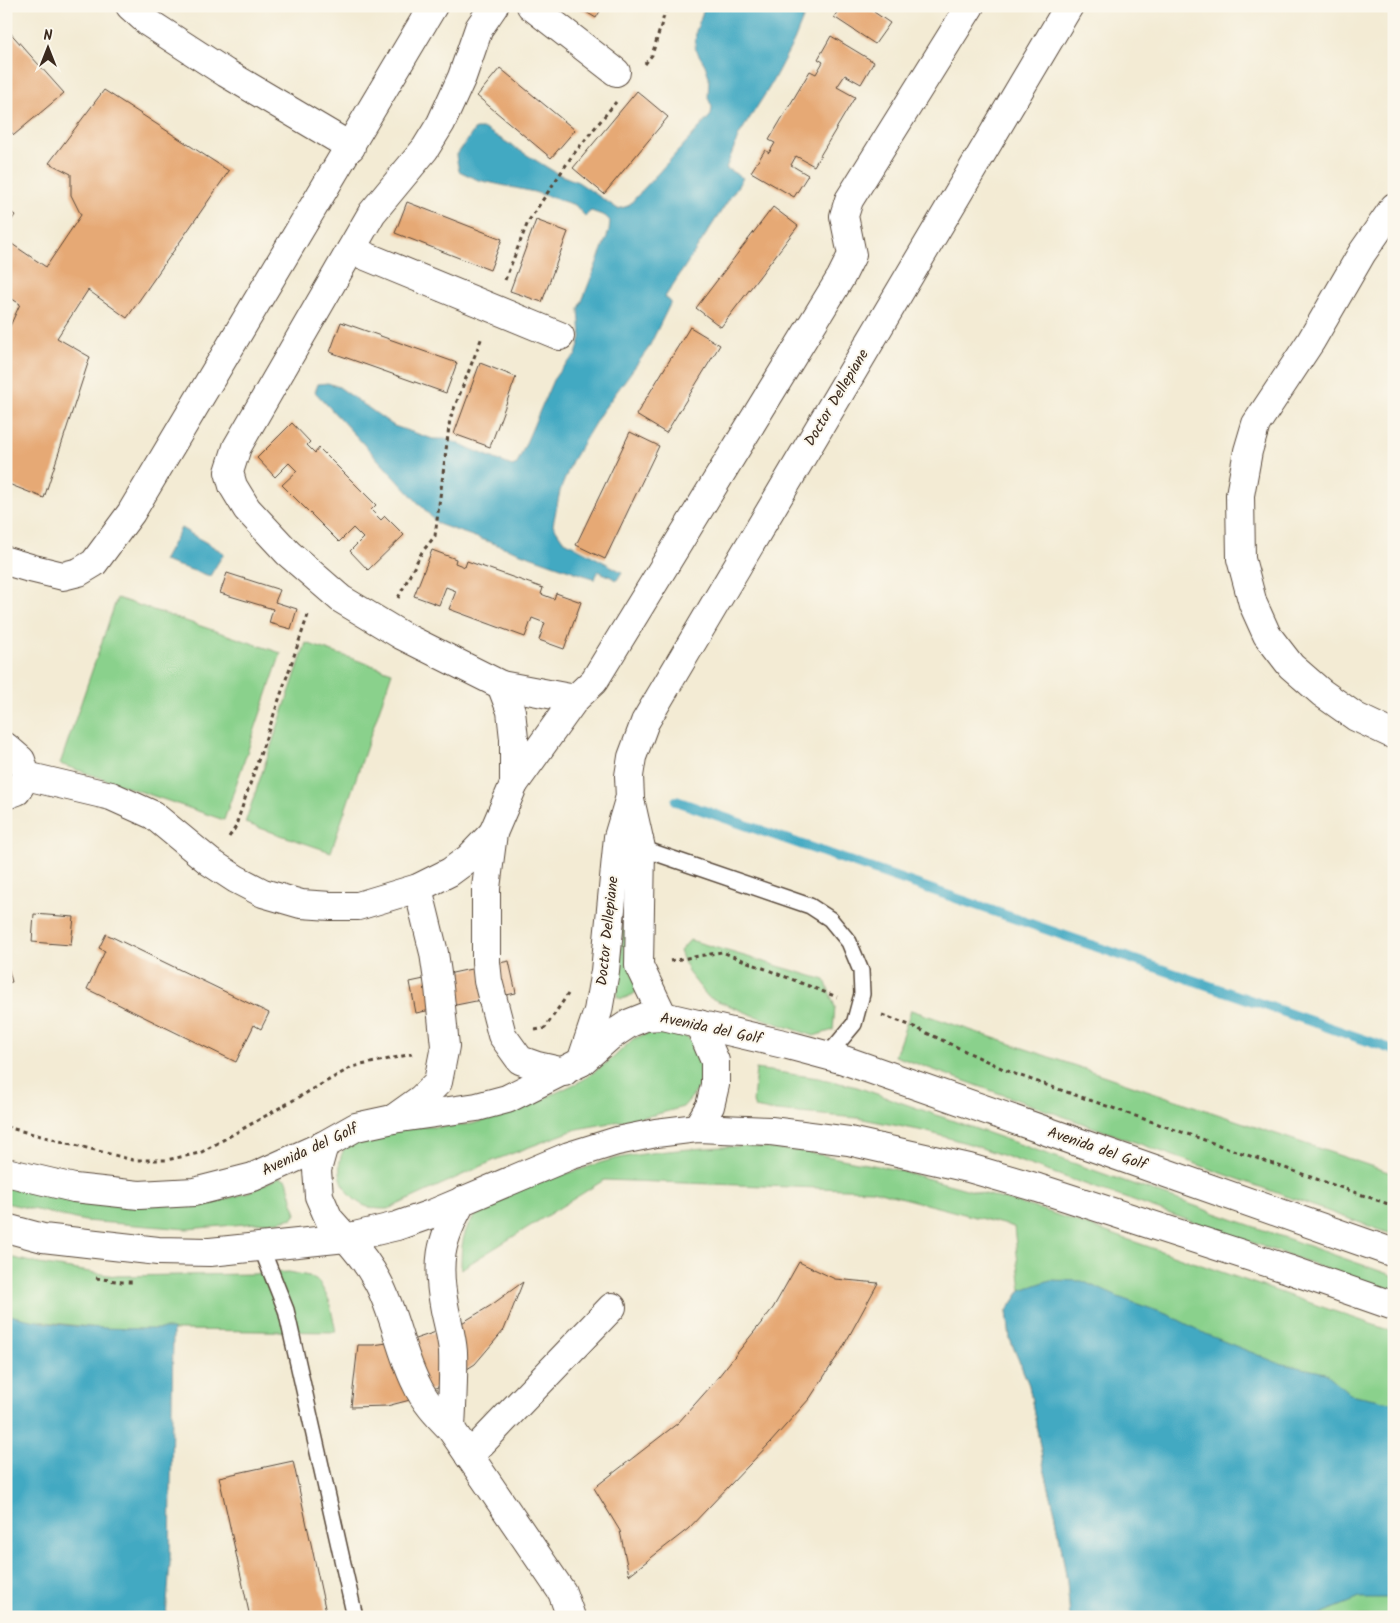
<svg xmlns="http://www.w3.org/2000/svg" width="1400" height="1623" viewBox="0 0 1400 1623" font-family="Kalam,sans-serif">
<style>
.green{fill:#8ad18c;stroke:#627e55}
.water{fill:#42a9c2;stroke:#3e6a70}
.lines{fill:none;stroke-linecap:round;stroke-linejoin:round}
.stream{stroke:#42a9c2;stroke-width:10}
.building{fill:#e6a975}
.lane-casing{stroke:#574739;stroke-width:18}
.street-casing{stroke:#574739;stroke-width:30}
.secondary-casing{stroke:#574739;stroke-width:30}
.path{stroke:#574739;stroke-width:3;stroke-dasharray:4 4;stroke-linecap:butt}
.lane{stroke:#fff;stroke-width:15}
.street{stroke:#fff;stroke-width:28}
.secondary{stroke:#fff;stroke-width:28}
.labels{text-anchor:middle;dominant-baseline:central;stroke-width:4;stroke-linejoin:round;paint-order:stroke}
.street-label{font-size:15px;fill:#3b2a1e;stroke:#fbf7ec}
</style>
<rect width="100%" height="100%" fill="#fbf7ec"/>
<filter id="ink" filterUnits="userSpaceOnUse"><feTurbulence type="fractalNoise" baseFrequency=".02" numOctaves="2"/><feDisplacementMap in="SourceGraphic" scale="10" xChannelSelector="R" yChannelSelector="G"/><feConvolveMatrix kernelMatrix="1 2 1 2 8 2 1 2 1" color-interpolation-filters="sRGB"/></filter>
<filter id="wash" filterUnits="userSpaceOnUse"><feTurbulence type="fractalNoise" baseFrequency=".0096" numOctaves="4" result="noise"/><feDisplacementMap in="SourceGraphic" scale="20" xChannelSelector="R" yChannelSelector="G"/><feGaussianBlur stdDeviation="1.12" result="paint"/><feColorMatrix in="noise" values="0 0 0 0 0 0 0 0 0 0 0 0 0 0 0 0 0 1.4 0 .05"/><feComposite in="paint" operator="in"/></filter>
<g filter="url(#wash)">
<rect width="100%" height="100%" fill="#f3ebd4"/>
<!-- green -->
<g class="green">
<polygon points="117,598 281,653 224,820 60,764"/>
<polygon points="306,643 392,672 331,852 245,823"/>
<polygon points="626,888 640,989 632,995 622,999 617,997"/>
<polygon points="690,940 825,980 835,1007 833,1030 814,1036 755,1016 708,997 688,972 680,951"/>
<polygon points="911,1010 1394,1174 1394,1235 895,1056"/>
<path d="M653,1031h19l18,8 10,13 3,18 -6,21 -14,16 -29,8 -77,14 -82,31 -107,49c-6,0 -14,0 -20,-2 -22,-7 -35,-34 -25,-56 2,-4 5,-9 8,-13l45,-12 43,1 33,-3 58,-19 53,-25 30,-22 20,-19z"/>
<polygon points="756,1069 818,1078 857,1087 1394,1276 1394,1292 970,1144 924,1131 858,1118 765,1110 755,1108 753,1102"/>
<path d="M743,1146l58,5 92,18 150,41 351,122v285h-324l-3,-36 -11,-65 -12,-48 -15,-83 -19,-46 -3,-28 14,-21 -7,-63 -142,-37 -268,-10 -143,89c0,-16 0,-30 8,-45 16,-28 83,-46 113,-55 12,-4 25,-9 37,-11 41,-8 83,-10 124,-12z"/>
<polygon points="280,1177 287,1180 296,1214 293,1218 280,1221 187,1229 85,1221 6,1203 6,1180 183,1204 219,1201 246,1193"/>
<polygon points="6,1256 39,1264 115,1276 253,1274 289,1272 309,1276 319,1282 329,1300 336,1332 107,1329 28,1320 6,1314"/>
</g>
<!-- water -->
<g class="water">
<polygon points="705,6 808,6 794,41 769,88 739,135 726,168 743,178 665,297 671,302 648,349 601,413 572,461 560,491 553,525 563,540 622,572 617,580 598,571 595,579 438,524 315,392 318,384 328,383 339,387 394,426 433,439 447,439 512,466 517,464 553,380 561,369 576,355 581,337 579,309 609,231 610,221 605,216 591,211 585,216 575,205 534,192 478,180 459,171 456,156 475,129 485,129 558,174 578,182 618,209 628,206 711,115 712,107 708,98 709,77 705,65 695,48 696,31"/>
<polygon points="181,528 224,553 210,576 163,561"/>
<polygon points="1050,1280 1082,1281 1118,1297 1169,1315 1208,1335 1278,1363 1326,1373 1350,1394 1394,1403 1394,1601 1389,1598 1360,1598 1313,1617 1070,1617 1067,1581 1056,1516 1044,1468 1029,1385 1010,1339 1007,1311 1021,1290"/>
<path d="M6,1314c54,15 111,15 167,15l-3,234 -4,54h-160z"/>
</g>
<g class="lines">
<!-- stream -->
<polyline class="stream" points="676,801 1394,1050"/>
</g>
<g id="blocks">
<!-- building -->
<g class="building">
<polygon points="576,6 603,6 596,18"/>
<polygon points="841,6 877,6 874,12 890,23 875,44 834,17"/>
<polygon points="6,28 64,93 14,135 6,126"/>
<polygon points="831,36 874,62 861,84 845,75 837,87 855,97 814,166 796,156 791,165 808,175 794,197 751,172 765,150 769,153 775,143 769,140 810,71 816,74 823,62 818,59"/>
<polygon points="500,68 575,130 551,158 477,96"/>
<polygon points="104,90 229,171 127,318 88,290 57,338 90,357 44,498 6,483 6,335 20,304 6,295 6,240 46,267 81,215 71,195 71,174 49,163"/>
<polygon points="637,91 668,117 604,194 573,168"/>
<polygon points="407,202 502,239 490,270 395,233"/>
<polygon points="773,207 798,226 721,327 696,308"/>
<polygon points="6,209 15,215 6,229"/>
<polygon points="536,220 568,232 542,302 510,291"/>
<polygon points="341,322 457,363 446,393 330,352"/>
<polygon points="690,327 720,345 666,433 636,415"/>
<polygon points="480,363 516,377 490,447 454,434"/>
<polygon points="292,423 310,442 307,445 315,453 319,448 376,505 371,510 381,520 385,516 404,535 368,570 350,551 363,538 353,528 339,542 282,485 297,471 289,463 275,477 257,458"/>
<polygon points="630,432 659,446 605,559 576,545"/>
<polygon points="432,550 456,559 455,563 465,567 467,561 543,588 541,594 554,599 556,593 581,602 564,649 539,640 545,623 532,618 525,637 449,609 456,591 446,587 439,605 414,596"/>
<polygon points="227,573 280,590 275,602 297,609 291,629 269,623 273,609 220,593"/>
<polygon points="34,914 74,917 71,945 32,942"/>
<polygon points="106,934 269,1013 261,1029 254,1025 236,1062 87,989 105,951 99,948"/>
<polygon points="6,960 12,982 6,983"/>
<polygon points="509,961 516,993 416,1013 410,982"/>
<polygon points="799,1262 835,1279 878,1283 842,1349 810,1398 770,1443 688,1529 629,1575 620,1531 594,1488 678,1423 711,1386 773,1308"/>
<polygon points="523,1282 504,1330 475,1364 442,1385 410,1400 387,1406 351,1407 358,1345 373,1345 415,1339 460,1324 490,1306"/>
<polygon points="293,1461 327,1617 250,1617 219,1477"/>
</g>
</g>
</g>
<g filter="url(#ink)">
<use href="#blocks" fill-opacity="0" stroke="#574739" stroke-width="1"/>
<g class="lines">
<!-- lane casing -->
<g class="lane-casing">
<g id="lane">
<polyline points="641,848 810,906 830,919 849,942 861,971 862,994 854,1024 828,1055"/>
<polyline points="261,1247 286,1310 355,1617"/>
</g>
</g>
<!-- street casing -->
<g class="street-casing">
<g id="street">
<polyline points="130,6 149,23 226,73 351,147"/>
<polyline points="494,6 479,28 462,77 441,123 425,149 372,213 237,447 229,472 233,486 247,509 288,553 341,599 401,635 501,685 511,711 514,739 514,784 493,833 486,888 486,962 488,981 502,1035 520,1060 537,1066 564,1072"/>
<polyline points="531,6 616,72"/>
<polyline points="1394,207 1362,253 1311,341 1256,424 1248,451 1240,495 1241,559 1253,604 1267,635 1291,666 1322,693 1356,717 1394,735"/>
<polyline points="351,250 560,336"/>
<polyline points="6,561 30,568 63,576 79,572 94,563 131,513 433,6"/>
<polyline points="501,685 575,699 594,681 841,277 852,255 844,216 849,200 970,6"/>
<polyline points="6,747 21,760 26,776 17,791 6,795"/>
<polyline points="26,776 111,796 153,815 210,862 236,879 263,893 301,904 331,906 358,906 418,888 450,872 469,858 493,833"/>
<polyline points="514,784 575,699"/>
<polyline points="663,1016 639,966 641,848 630,799 629,776 632,757 645,722 1069,6"/>
<polyline points="581,1062 598,1011 605,971 618,837 629,800"/>
<polyline points="393,1119 421,1099 438,1082 445,1046 439,987 434,953 418,888"/>
<path d="M346,1238c12,13 23,27 32,44 17,32 22,69 38,101 8,18 21,32 35,46l111,163 9,25"/>
<path d="M451,1429c1,-25 3,-52 2,-77 -1,-14 -5,-28 -8,-42 -9,-46 -6,-69 18,-110"/>
<polyline points="469,1456 612,1307"/>
</g>
</g>
<!-- secondary casing -->
<g class="secondary-casing">
<g id="secondary">
<polyline points="697,1128 710,1106 715,1085 715,1061 699,1024"/>
<polyline points="324,1145 317,1170 319,1196 329,1219 346,1238"/>
<polyline points="6,1172 74,1188 139,1195 194,1192 253,1177 324,1145 356,1127 393,1119 477,1107 507,1099 581,1062 609,1037 630,1023 645,1017 663,1016 788,1045 844,1060 1394,1253"/>
<polyline points="6,1228 43,1238 158,1251 210,1252 346,1238 397,1226 434,1213 569,1156 617,1141 656,1133 697,1128 771,1131 849,1141 969,1168 1038,1188 1288,1269 1394,1306"/>
</g>
</g>
<!-- path -->
<g class="path">
<polyline points="645,64 652,55 667,6"/>
<polyline points="505,280 528,222 572,156 616,102"/>
<polyline points="398,598 422,552 435,536 450,419 482,337"/>
<polyline points="229,837 235,828 309,612"/>
<polyline points="670,961 722,952 837,997"/>
<polyline points="882,1015 912,1026 1012,1073 1394,1206"/>
<polyline points="535,1030 545,1028 568,994"/>
<polyline points="6,1127 133,1160 166,1160 200,1153 352,1067 412,1054"/>
<polyline points="96,1278 122,1282 132,1282"/>
</g>
<!-- lane -->
<use href="#lane" class="lane"/>
<!-- street -->
<use href="#street" class="street"/>
<!-- secondary -->
<use href="#secondary" class="secondary"/>
</g>
</g>
<g class="labels">
<!-- street labels -->
<g class="street-label">
<text transform="translate(837 398) rotate(-59)">Doctor Dellepiane</text>
<text transform="translate(608 931) rotate(-84)">Doctor Dellepiane</text>
<text transform="translate(711 1029) rotate(12)">Avenida del Golf</text>
<text transform="translate(1097 1149) rotate(19)">Avenida del Golf</text>
<text transform="translate(310 1150) rotate(-25)">Avenida del Golf</text>
</g>
</g>
<!-- margin -->
<rect width="1400" height="1623" fill="none" stroke="#fbf7ec" stroke-width="25"/>
<!-- north arrow -->
<g transform="translate(48 48)" stroke="#fbf7ec" stroke-width="4" paint-order="stroke">
<path d="M0-4L9 19L0 12L-9 19Z" fill="#3b2a1e"/>
<text y="-8" font-size="14" font-weight="bold" text-anchor="middle" fill="#3b2a1e">N</text>
</g>
</svg>
